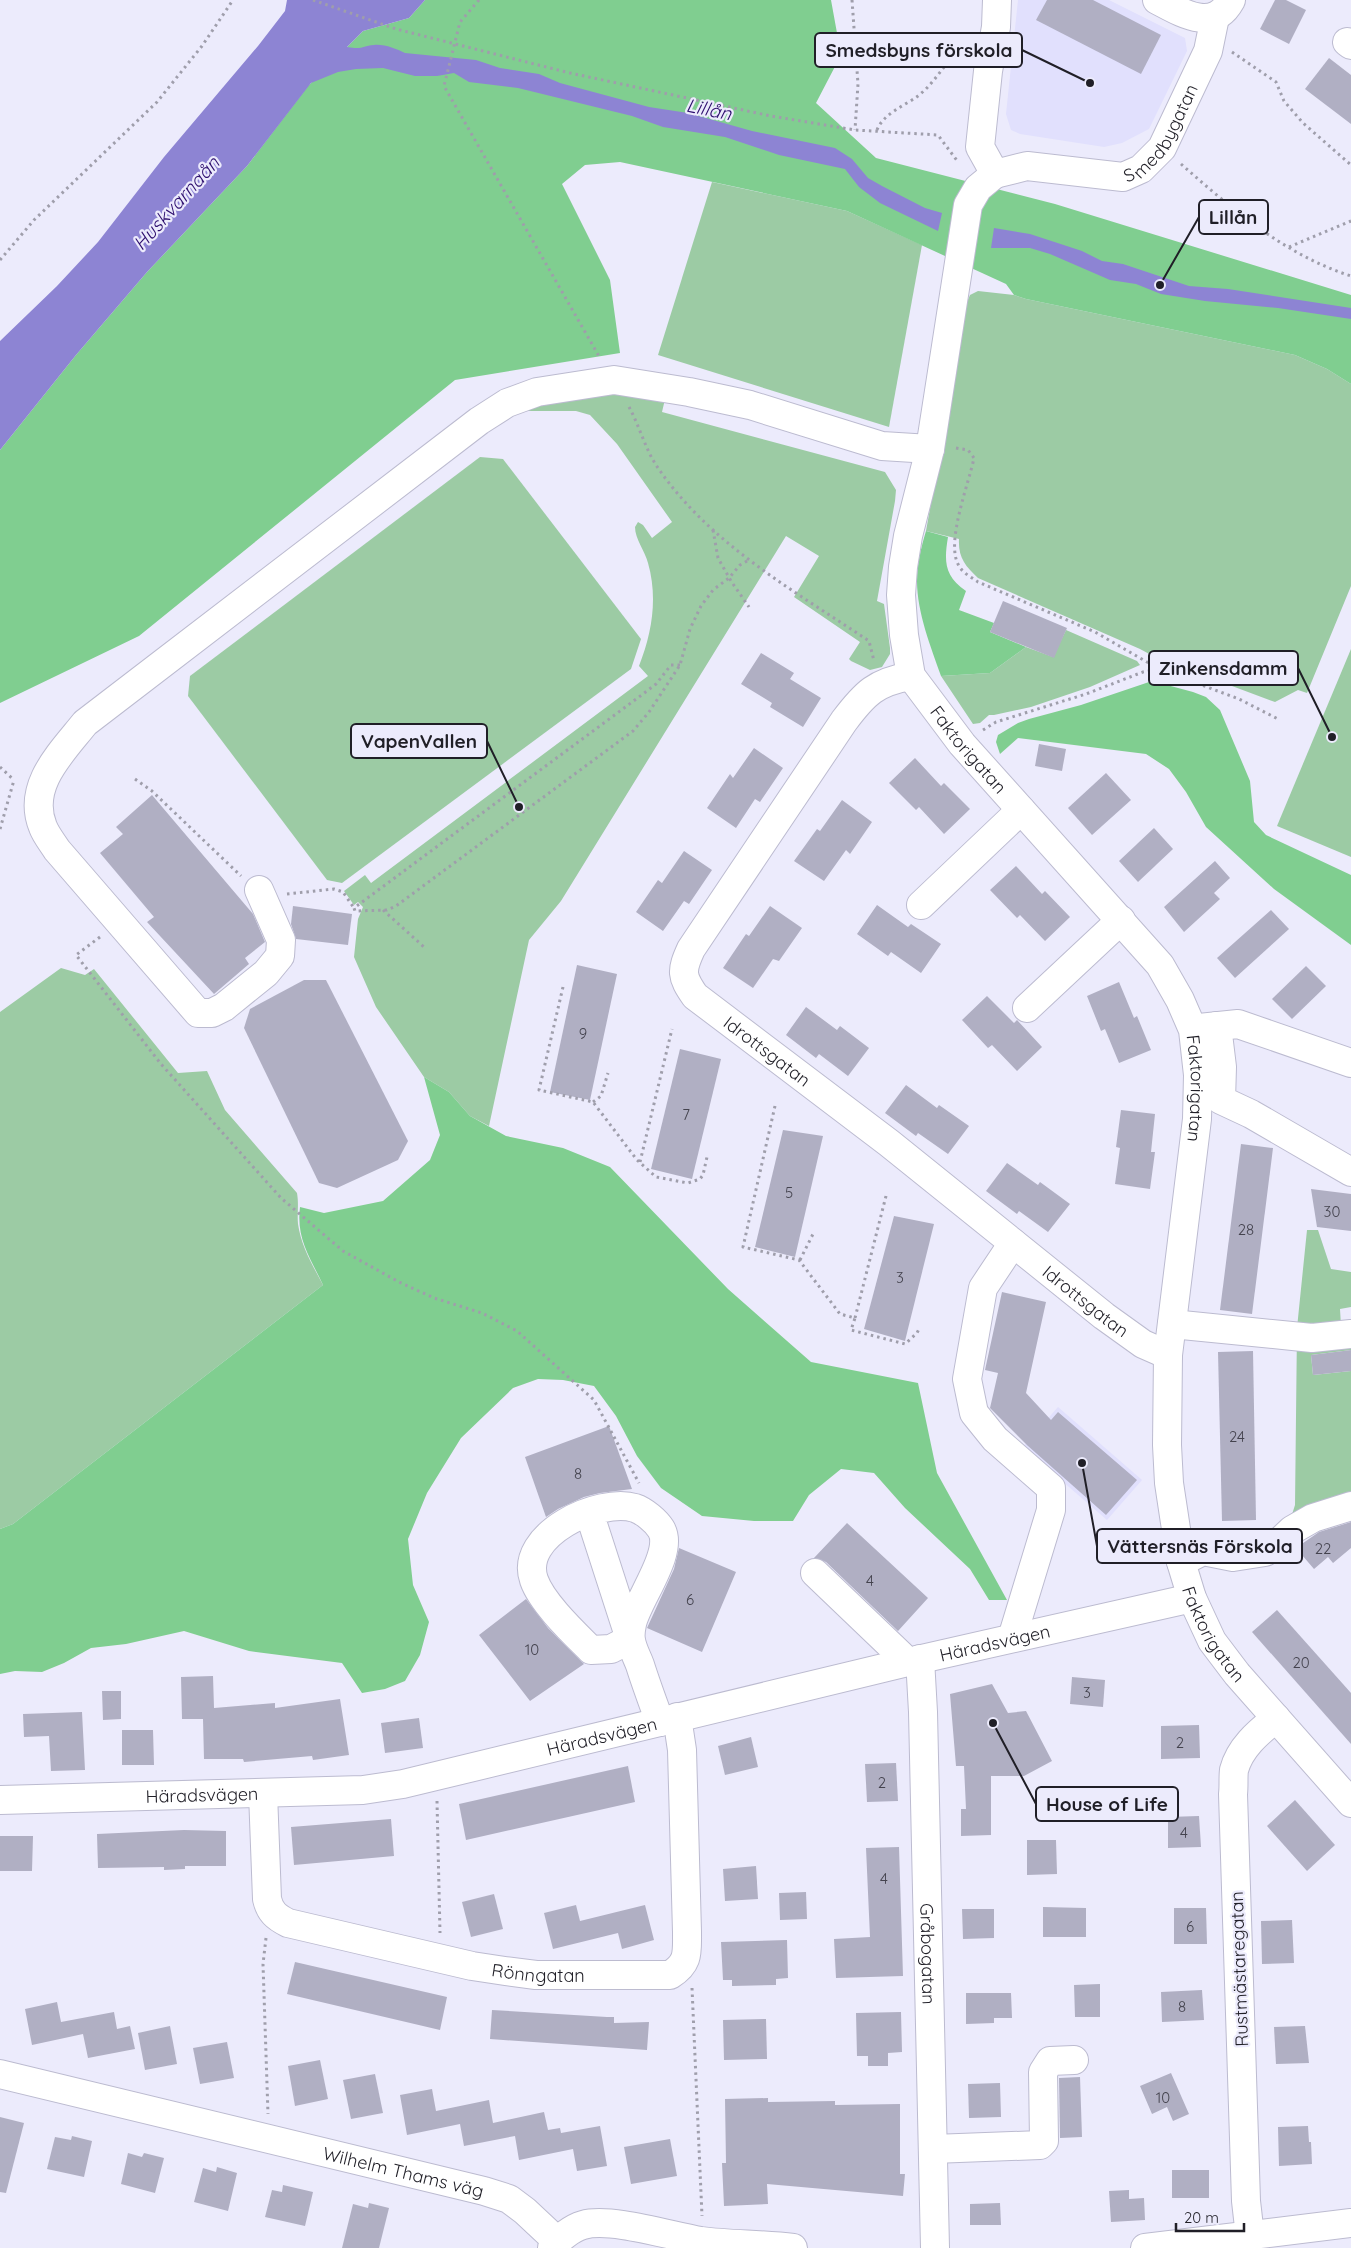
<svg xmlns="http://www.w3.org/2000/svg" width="1351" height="2248" viewBox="0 0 1351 2248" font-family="Quicksand,sans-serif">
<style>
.built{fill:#e1e0fd}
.green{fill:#9ccba4}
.forest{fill:#80ce90}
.water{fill:#8d84d3}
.building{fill:#b0afc3}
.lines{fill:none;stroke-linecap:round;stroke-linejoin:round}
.minor-casing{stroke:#bcbbd0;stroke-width:30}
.path{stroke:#9f9eab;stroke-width:3;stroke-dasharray:2.5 4;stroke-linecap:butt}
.minor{stroke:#fff;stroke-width:28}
.labels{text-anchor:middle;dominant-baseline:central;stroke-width:4.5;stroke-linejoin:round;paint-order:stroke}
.number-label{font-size:15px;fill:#44434e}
.street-label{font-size:18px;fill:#201f27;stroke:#ecebfc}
.water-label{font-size:19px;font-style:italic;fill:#2c0d6d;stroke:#ecebfc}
.leader{fill:none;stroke:#201f27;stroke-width:2}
.callout-dot{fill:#201f27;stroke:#ecebfc;stroke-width:2}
.callout{fill:#ecebfc;stroke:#201f27;stroke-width:2}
.callout-label{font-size:19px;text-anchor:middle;font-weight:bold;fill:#201f27}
</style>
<rect width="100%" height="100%" fill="#ecebfc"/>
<!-- built -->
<g class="built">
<polygon points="1018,0 1109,0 1185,38 1187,51 1149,129 1122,143 1104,147 1020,134 1011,130 1006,114"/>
<polygon points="1058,1407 1142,1480 1107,1520 1023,1447"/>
</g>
<!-- green -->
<g class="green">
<polygon points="712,182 847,211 922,245 889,427 658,355"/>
<path d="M978,291l36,4 12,4 269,56 32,14 24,15v202l-44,107 -9,-3 -23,12 -67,-25 -27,-6 -41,-22 -162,-71c-13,-12 -20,-21 -19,-39l-33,-8 41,-229 3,-7z"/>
<path d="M561,392l105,3 -4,17 223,60 11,18 -1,11 -18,100 7,3 6,44v6l-8,13 -12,3 -19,-9 -2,-2 11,-17 -66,-45 25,-41 -33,-20 -225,365 -32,39 -40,186 -19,-10 -21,-24 -25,-15 -48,-70 -22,-50 4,-38 5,-12 -5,-5 -4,3 -10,-14 21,-16 6,8 277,-207 -9,-10c13,-33 19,-68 9,-103 -3,-12 -13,-24 -13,-36l3,-5 5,3 9,13 20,-16 -55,-78 -27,-29 -14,-4h-74z"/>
<polygon points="480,457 503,459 641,639 631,669 342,883 327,880 188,696 190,676"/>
<polygon points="1066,630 1137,661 1140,665 1090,687 1031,707 994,715 989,715 980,723 973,724 941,676 990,673 1026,647 1053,657"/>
<polygon points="1351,649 1351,857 1277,826"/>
<path d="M61,968l24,7 9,-6 84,104 29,-2 18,39 72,83c2,12 0,21 1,31 3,22 15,42 25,61l-310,239 -13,5v-517z"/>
<polygon points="1307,1230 1318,1230 1331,1269 1351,1272 1351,1307 1340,1309 1341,1326 1351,1325 1351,1350 1311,1355 1313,1375 1351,1371 1351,1502 1289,1524 1295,1505 1297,1328"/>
</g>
<!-- forest -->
<g class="forest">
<polygon points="425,0 831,0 841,55 816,103 876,158 1055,204 1351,295 1351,384 1327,369 1295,355 1026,299 1014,295 1006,284 847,211 620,162 585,165 562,184 610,280 620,353 455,380 139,636 0,703 0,450 76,355 147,272 247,166 308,86 363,31 409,18"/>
<path d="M926,531l22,6c-4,24 -4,39 18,54l-7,19 35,13 -4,9 36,15 -36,26 -49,3c-10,-29 -24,-63 -24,-95 0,-17 4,-33 9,-50z"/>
<polygon points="1152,681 1193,692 1206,697 1220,710 1250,781 1254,822 1266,835 1351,875 1351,945 1274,889 1206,827 1186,792 1169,769 1146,754 1018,738 1000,754 996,742 998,735 1018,723 1029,719 1081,705"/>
<path d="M424,1077l25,15 21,24 36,20 57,12 47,19 118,122 83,73 107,21 19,90 70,127h-18l-19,-31 -65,-61 -31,-35 -33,-4 -32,26 -16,26h-39l-52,-5 -41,-28 -24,-32 -21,-40 -22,-30 -31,-6 -25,-1 -25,9 -52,50 -34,55 -19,46 5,46 16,37 -9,33 -15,26 -20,8 -23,4 -20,-30 -93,-12 -65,-20 -58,13 -35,4 -27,15 -22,9 -27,-1 -15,3v-145l13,-5 310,-239c-13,-28 -27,-46 -23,-78l24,6 59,-12 47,-41 10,-25z"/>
</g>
<!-- water -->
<g class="water">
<path d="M287,0h138l-16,18 -46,13 -16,16c16,3 15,-1 27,-2 11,-1 22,4 31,8l71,7 24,8 39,6 21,9 89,24 39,6 64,18 83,17 17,11 16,19 14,8 43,22 17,5 -4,18 -58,-28 -21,-16 -14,-18 -66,-14 -54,-18 -62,-10 -31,-11 -114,-28 -49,-6 -15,-9 -17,3h-22l-32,-8 -27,1 -18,3 -27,11 -64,83 -100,106 -71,83 -76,95v-109l57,-55 41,-44 66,-85 94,-111 27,-35z"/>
<polygon points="994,228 1030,234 1082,251 1102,261 1123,264 1189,286 1228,289 1351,308 1351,319 1278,308 1205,301 1161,294 1136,284 1110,280 1050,254 1030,248 991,248"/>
</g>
<!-- building -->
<g class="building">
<polygon points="1047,0 1093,0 1161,35 1141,74 1036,20"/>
<polygon points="1275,0 1286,0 1306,10 1289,44 1260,29"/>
<polygon points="1329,58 1351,75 1351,124 1305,89"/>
<polygon points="1003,601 1067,628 1054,658 990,632"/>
<polygon points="761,653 794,673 790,679 821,698 803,727 770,707 772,703 741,684"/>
<polygon points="1039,744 1066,749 1062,771 1035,766"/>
<polygon points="754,748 783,768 760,802 755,799 736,828 707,808 730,774 733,778"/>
<polygon points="915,758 941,786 944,783 970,809 944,834 919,807 916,810 889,783"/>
<polygon points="1106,773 1131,800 1092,835 1068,808"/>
<polygon points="152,795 253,914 265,942 245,958 249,964 214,994 147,922 154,917 100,853 123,834 116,827"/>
<polygon points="842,800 872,822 850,854 846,850 824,881 794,861 817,829 820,831"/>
<polygon points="1154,828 1173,849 1138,882 1119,861"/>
<polygon points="684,851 712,870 689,904 684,901 663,931 636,912 658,880 662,883"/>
<polygon points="1215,861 1230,878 1214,893 1220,899 1184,932 1164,907"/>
<polygon points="1016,866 1042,894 1045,891 1070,917 1045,941 1020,915 1017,918 990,890"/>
<polygon points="877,905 908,927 911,924 941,944 921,973 891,952 888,956 857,934"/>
<polygon points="293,906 352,914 348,945 296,939 291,924"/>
<polygon points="770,906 802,928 779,961 773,959 753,988 723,968 746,934 749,936"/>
<polygon points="1271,910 1289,929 1235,978 1217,958"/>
<polygon points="577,965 617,974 590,1100 550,1092"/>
<polygon points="1306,966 1326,986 1292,1019 1272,999"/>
<polygon points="304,980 326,980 408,1141 398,1160 337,1188 319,1183 244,1028 250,1009"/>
<polygon points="1119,982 1134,1018 1137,1016 1151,1050 1119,1063 1105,1029 1101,1031 1087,996"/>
<polygon points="987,996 1014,1023 1017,1020 1042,1047 1017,1071 992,1045 988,1048 962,1020"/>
<polygon points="806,1007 837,1030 840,1026 869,1048 848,1076 819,1054 816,1058 786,1035"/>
<polygon points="680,1049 721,1059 692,1179 651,1169"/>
<polygon points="906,1085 937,1108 939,1105 969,1126 948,1154 918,1133 916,1136 885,1113"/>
<polygon points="1121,1110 1155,1114 1151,1152 1155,1152 1150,1189 1115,1184 1120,1148 1116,1147"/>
<polygon points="783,1130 823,1136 795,1257 755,1247"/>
<polygon points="1241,1144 1273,1148 1252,1314 1220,1310"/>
<polygon points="1007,1163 1038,1185 1040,1182 1070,1204 1048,1232 1019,1211 1017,1214 986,1191"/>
<polygon points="1311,1189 1351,1194 1351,1231 1317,1227"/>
<polygon points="894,1216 934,1224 905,1341 864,1329"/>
<polygon points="1002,1292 1046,1302 1026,1393 1051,1420 1058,1412 1137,1480 1106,1515 1028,1446 990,1408 998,1373 985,1370"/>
<polygon points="1351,1350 1351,1371 1313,1375 1311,1355"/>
<polygon points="1253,1351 1256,1520 1222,1521 1218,1352"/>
<polygon points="609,1426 632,1489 600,1493 584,1497 558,1509 546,1517 525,1457"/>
<polygon points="1351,1522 1351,1548 1333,1563 1328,1557 1314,1569 1296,1548 1319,1532"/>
<polygon points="847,1523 928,1598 898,1631 826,1562 814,1558"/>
<polygon points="679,1548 736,1572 702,1652 647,1628 674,1569"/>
<polygon points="526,1599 548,1628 584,1664 530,1701 479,1635"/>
<polygon points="1277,1610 1351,1693 1351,1744 1252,1632"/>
<polygon points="213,1676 214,1708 275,1703 275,1708 340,1699 349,1755 313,1760 312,1756 244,1762 243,1759 204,1759 203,1719 182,1719 181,1677"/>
<polygon points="1072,1677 1105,1680 1103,1707 1070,1704"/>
<polygon points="992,1684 1008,1713 1026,1711 1052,1761 1024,1776 991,1776 991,1835 961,1836 961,1809 966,1809 964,1766 956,1766 950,1694"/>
<polygon points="102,1691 121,1691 121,1719 103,1720"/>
<polygon points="82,1712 85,1770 51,1771 49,1736 24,1737 23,1714"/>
<polygon points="419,1718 423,1748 385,1753 381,1723"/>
<polygon points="1199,1725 1200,1758 1161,1759 1161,1726"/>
<polygon points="122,1730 153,1730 154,1765 122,1765"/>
<polygon points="751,1737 758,1767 725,1775 718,1746"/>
<polygon points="896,1763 898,1801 867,1802 865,1764"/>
<polygon points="628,1766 635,1802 466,1840 459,1804"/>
<polygon points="1295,1800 1335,1845 1307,1871 1267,1826"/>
<polygon points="1199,1816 1201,1847 1168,1848 1168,1817"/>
<polygon points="391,1819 394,1856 294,1865 291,1827"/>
<polygon points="184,1830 226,1831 226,1866 185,1866 185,1869 164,1870 164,1867 98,1868 97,1834"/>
<polygon points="0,1836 33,1836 32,1871 0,1871"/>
<polygon points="1027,1840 1056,1840 1057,1874 1027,1875"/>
<polygon points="899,1847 903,1976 836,1978 834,1939 870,1937 866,1848"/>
<polygon points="756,1866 758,1899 725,1901 723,1869"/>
<polygon points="806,1892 807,1919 780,1920 779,1893"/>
<polygon points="494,1894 503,1929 471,1937 462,1902"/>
<polygon points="576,1905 580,1921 645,1905 654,1940 622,1949 618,1933 553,1949 544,1913"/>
<polygon points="1043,1907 1086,1908 1086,1937 1043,1937"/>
<polygon points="1174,1908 1206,1908 1207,1944 1174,1944"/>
<polygon points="962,1909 994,1909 994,1938 963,1939"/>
<polygon points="1292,1920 1294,1963 1262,1964 1261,1921"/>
<polygon points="787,1940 788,1978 776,1979 776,1985 732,1986 732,1980 723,1980 721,1942"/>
<polygon points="295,1962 447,1997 440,2030 287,1994"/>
<polygon points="1100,1984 1100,2017 1075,2017 1074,1985"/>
<polygon points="1202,1990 1204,2020 1162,2022 1161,1992"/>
<polygon points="966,1993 1011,1993 1012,2018 994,2018 994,2023 966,2024"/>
<polygon points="57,2002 61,2022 114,2012 117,2029 130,2026 135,2049 88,2058 83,2034 32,2045 25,2009"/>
<polygon points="492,2010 607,2017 614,2017 614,2023 649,2022 647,2050 490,2039"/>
<polygon points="901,2012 902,2052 888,2053 888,2066 868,2066 868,2056 857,2056 856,2013"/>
<polygon points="766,2019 767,2059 724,2060 723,2020"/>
<polygon points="170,2026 177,2064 145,2070 138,2033"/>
<polygon points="1305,2026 1309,2063 1276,2064 1274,2027"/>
<polygon points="227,2042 234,2078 200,2084 193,2048"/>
<polygon points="320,2060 328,2099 295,2106 288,2066"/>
<polygon points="1171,2073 1189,2114 1173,2121 1167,2107 1152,2114 1140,2086"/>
<polygon points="375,2074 383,2113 351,2119 343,2080"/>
<polygon points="1080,2077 1082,2137 1060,2138 1059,2078"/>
<polygon points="1000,2083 1001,2117 969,2118 968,2084"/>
<polygon points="432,2089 436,2111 489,2100 493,2123 544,2112 548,2130 560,2128 561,2133 600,2126 607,2166 577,2171 573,2149 519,2160 515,2136 464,2146 460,2124 407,2135 400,2095"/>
<polygon points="768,2098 768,2102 835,2101 835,2105 900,2104 900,2174 905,2174 903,2196 767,2184 768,2204 724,2206 722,2163 726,2163 725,2099"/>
<polygon points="0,2117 24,2123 6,2193 0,2192"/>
<polygon points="1308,2126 1309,2142 1311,2142 1312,2164 1279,2166 1278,2127"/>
<polygon points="72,2136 92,2141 84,2177 47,2169 55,2137 71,2140"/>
<polygon points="670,2139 677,2176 631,2184 624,2147"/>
<polygon points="128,2153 142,2157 144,2153 164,2158 155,2193 121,2184"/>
<polygon points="217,2167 237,2173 228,2211 194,2202 203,2168 216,2172"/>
<rect x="1172" y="2170" width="37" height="28"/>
<polygon points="283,2185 313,2192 305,2226 265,2217 272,2190 282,2192"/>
<polygon points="1129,2190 1129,2199 1144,2198 1145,2220 1111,2222 1109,2191"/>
<polygon points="369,2203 389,2208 379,2248 342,2248 353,2204 368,2208"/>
<polygon points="1000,2203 1001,2225 970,2225 970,2204"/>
</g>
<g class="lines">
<!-- minor casing -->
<g class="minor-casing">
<g id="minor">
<path id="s1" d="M997,0l-1,27 -8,44 -8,76 15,27 -17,14 -10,17 -38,244 -22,87 -5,31 -2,28 3,40 7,41 51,68 198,221 20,35 13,30 5,45 -1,44 -29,236 -1,90 2,38 12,79 11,36 20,43 25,33 114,129"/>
<path d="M1157,0c25,13 56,33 74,0"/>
<polyline points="1347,42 1351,45"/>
<path id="s2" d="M995,174l32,-8 96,11 18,-8 21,-21 46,-97 7,-34"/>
<path id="s3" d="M911,676c-35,6 -46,17 -67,45l-153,228c-10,22 -10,27 4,47l194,147 215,173 39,28 25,11"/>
<path d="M259,890l22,50 -1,16 -14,17 -42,34 -12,6h-14l-141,-163c-5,-8 -11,-15 -14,-23 -17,-41 19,-75 42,-104l394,-302 28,-18 30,-11 77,-12 75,12 61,13 132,41 48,3"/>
<polyline points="921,905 1021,810"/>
<polyline points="1027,1008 1121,920"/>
<polyline points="1217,1026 1222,1067 1221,1100 1251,1114 1351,1172"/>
<polyline points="1199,1028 1238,1024 1351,1063"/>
<polyline points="1172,1324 1312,1338 1351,1334"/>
<path d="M589,1512l41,127 -19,10 -20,1c-17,-17 -49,-47 -57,-70 -16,-45 65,-83 101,-72 9,3 21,13 26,21 14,23 -24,71 -29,95 -1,5 -2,11 -1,16 1,8 6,17 9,25 6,19 13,38 20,57"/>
<polyline points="1181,1562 1203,1551 1233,1557 1265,1552 1276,1545 1292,1530 1313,1518 1351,1506"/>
<polyline points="815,1573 908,1662"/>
<polyline points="1012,1638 1051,1510 1051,1488 995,1439 974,1413 967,1379 983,1288 1013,1243"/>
<path id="s4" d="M920,1659l3,53 12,536"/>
<path id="s5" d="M263,1793l4,106c3,13 9,18 21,24l184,43 33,5 31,4h134c19,-12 17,-22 17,-43l-5,-182 -5,-33"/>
<path id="s6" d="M0,1800l363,-10 40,-6 505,-122 284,-64"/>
<path id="s7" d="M0,2074l484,117 25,8 16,12 32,30"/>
<polyline points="933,2149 1040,2145 1044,2141 1043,2072 1050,2061 1074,2060"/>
<path d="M1250,2236l-4,-35 -13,-407c1,-7 0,-17 1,-24 6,-23 25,-38 42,-52"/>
<path d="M552,2248c6,-9 20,-20 31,-23 27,-8 88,11 118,16 30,4 61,3 92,7"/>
<polyline points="1145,2248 1351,2223"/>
</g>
</g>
<!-- path -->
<g class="path">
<polyline points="313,0 396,29 570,73 771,116 855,130 938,135 958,162"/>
<polyline points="479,0 460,22 444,86 600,358"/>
<polyline points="852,0 858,84 855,130"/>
<polyline points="1232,52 1276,82 1284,101 1303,123 1351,165"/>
<path d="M877,130c6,-16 27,-24 41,-34 20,-16 30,-39 49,-55"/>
<path d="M1181,164c51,45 104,91 170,112"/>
<polyline points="1289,247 1351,221"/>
<polyline points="0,260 34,220 157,102 202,46 233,0"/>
<path d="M629,407c10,18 16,41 27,58 52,78 137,125 213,176l5,20"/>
<path d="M956,448l12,2 6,8c-5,25 -28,83 -16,106 3,8 13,13 20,18l117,50 64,37"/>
<polyline points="713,530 718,558 731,581 749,607"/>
<polyline points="680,665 671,665 656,684 643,694 354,908 355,911 387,910 396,906 633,731 649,712 680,665 690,629 701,606 713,590 729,578 740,565 749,560"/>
<polyline points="983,730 996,722 1086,694 1143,672 1159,669 1239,699 1280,720"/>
<polyline points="0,767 14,780"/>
<polyline points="135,779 152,791 241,876"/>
<polyline points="0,829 14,780"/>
<polyline points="287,894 334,889 343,892 354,908"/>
<polyline points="383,910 424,947"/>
<polyline points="100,937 76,955 161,1064 281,1198 343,1251 399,1282 434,1298 482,1313 517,1331 594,1400 639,1483"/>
<polyline points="563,987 539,1090 593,1102 637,1160 656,1177 688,1183 700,1179 703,1175 707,1157"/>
<polyline points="593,1102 601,1096 608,1073"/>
<polyline points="775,1106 743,1247 799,1260 840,1314 855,1318 851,1330 905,1344 917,1333 920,1327"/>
<polyline points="640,1162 672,1029"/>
<polyline points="800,1260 813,1234"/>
<polyline points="855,1318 886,1196"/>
<polyline points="437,1801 440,1933"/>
<polyline points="266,1938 263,1964 268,2114"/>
<polyline points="692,1988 702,2216"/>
</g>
<!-- minor -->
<use href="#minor" class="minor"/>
</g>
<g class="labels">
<!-- number labels -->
<g class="number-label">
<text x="583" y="1033">9</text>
<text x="686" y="1114">7</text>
<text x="789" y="1192">5</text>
<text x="1332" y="1211">30</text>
<text x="1246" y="1229">28</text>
<text x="900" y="1277">3</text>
<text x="1237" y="1436">24</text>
<text x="578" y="1473">8</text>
<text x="1323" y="1548">22</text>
<text x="870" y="1580">4</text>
<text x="690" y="1599">6</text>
<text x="532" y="1649">10</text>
<text x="1301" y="1662">20</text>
<text x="1087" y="1692">3</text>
<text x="1180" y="1742">2</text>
<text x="882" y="1782">2</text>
<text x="1184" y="1832">4</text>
<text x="884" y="1878">4</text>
<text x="1190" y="1926">6</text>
<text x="1182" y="2006">8</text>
<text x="1163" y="2097">10</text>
</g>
<!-- street labels -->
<g class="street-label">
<text stroke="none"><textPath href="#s2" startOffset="190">Smedbygatan</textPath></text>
<text stroke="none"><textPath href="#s1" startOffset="792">Faktorigatan</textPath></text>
<text stroke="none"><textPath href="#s3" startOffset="500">Idrottsgatan</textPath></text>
<text stroke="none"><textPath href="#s1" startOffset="1212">Faktorigatan</textPath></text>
<text stroke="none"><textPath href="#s3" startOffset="905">Idrottsgatan</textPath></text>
<text stroke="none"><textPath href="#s1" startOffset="1768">Faktorigatan</textPath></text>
<text stroke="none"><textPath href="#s6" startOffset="1012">Häradsvägen</textPath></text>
<text stroke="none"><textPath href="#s6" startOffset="608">Häradsvägen</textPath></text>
<text stroke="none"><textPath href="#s6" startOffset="202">Häradsvägen</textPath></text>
<text stroke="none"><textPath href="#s4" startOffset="295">Gråbogatan</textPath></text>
<text transform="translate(1239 1969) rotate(-92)">Rustmästaregatan</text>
<text stroke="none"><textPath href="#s5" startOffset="395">Rönngatan</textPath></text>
<text stroke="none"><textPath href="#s7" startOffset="415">Wilhelm Thams väg</textPath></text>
</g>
<!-- water labels -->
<g class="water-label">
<text transform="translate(709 109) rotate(12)">Lillån</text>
<text transform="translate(176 203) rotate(-48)">Huskvarnaån</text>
</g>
</g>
<!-- callouts -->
<path class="leader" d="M1090 83L1022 50M1160 285L1199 217M1332 737L1298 668M519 807L487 741M1082 1463L1097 1546M993 1723L1036 1804"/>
<g class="callout-dot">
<circle cx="1090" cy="83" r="5"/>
<circle cx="1160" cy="285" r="5"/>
<circle cx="1332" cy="737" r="5"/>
<circle cx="519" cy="807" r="5"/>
<circle cx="1082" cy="1463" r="5"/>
<circle cx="993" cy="1723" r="5"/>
</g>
<g class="callout">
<rect x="815" y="33" width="207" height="34" rx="5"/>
<rect x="1199" y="200" width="69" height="34" rx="5"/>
<rect x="1149" y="651" width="149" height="34" rx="5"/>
<rect x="351" y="724" width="136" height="34" rx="5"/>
<rect x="1097" y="1529" width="205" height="34" rx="5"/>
<rect x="1036" y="1787" width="142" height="34" rx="5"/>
</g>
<g class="callout-label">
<text x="919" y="57">Smedsbyns förskola</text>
<text x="1233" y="224">Lillån</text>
<text x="1223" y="675">Zinkensdamm</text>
<text x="419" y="748">VapenVallen</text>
<text x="1200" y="1553">Vättersnäs Förskola</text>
<text x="1107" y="1811">House of Life</text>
</g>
<!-- scale -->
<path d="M1176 2223v8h68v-8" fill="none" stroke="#201f27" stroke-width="2.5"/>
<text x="1184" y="2223" font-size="15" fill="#201f27" stroke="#ecebfc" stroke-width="4" paint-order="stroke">20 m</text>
</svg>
